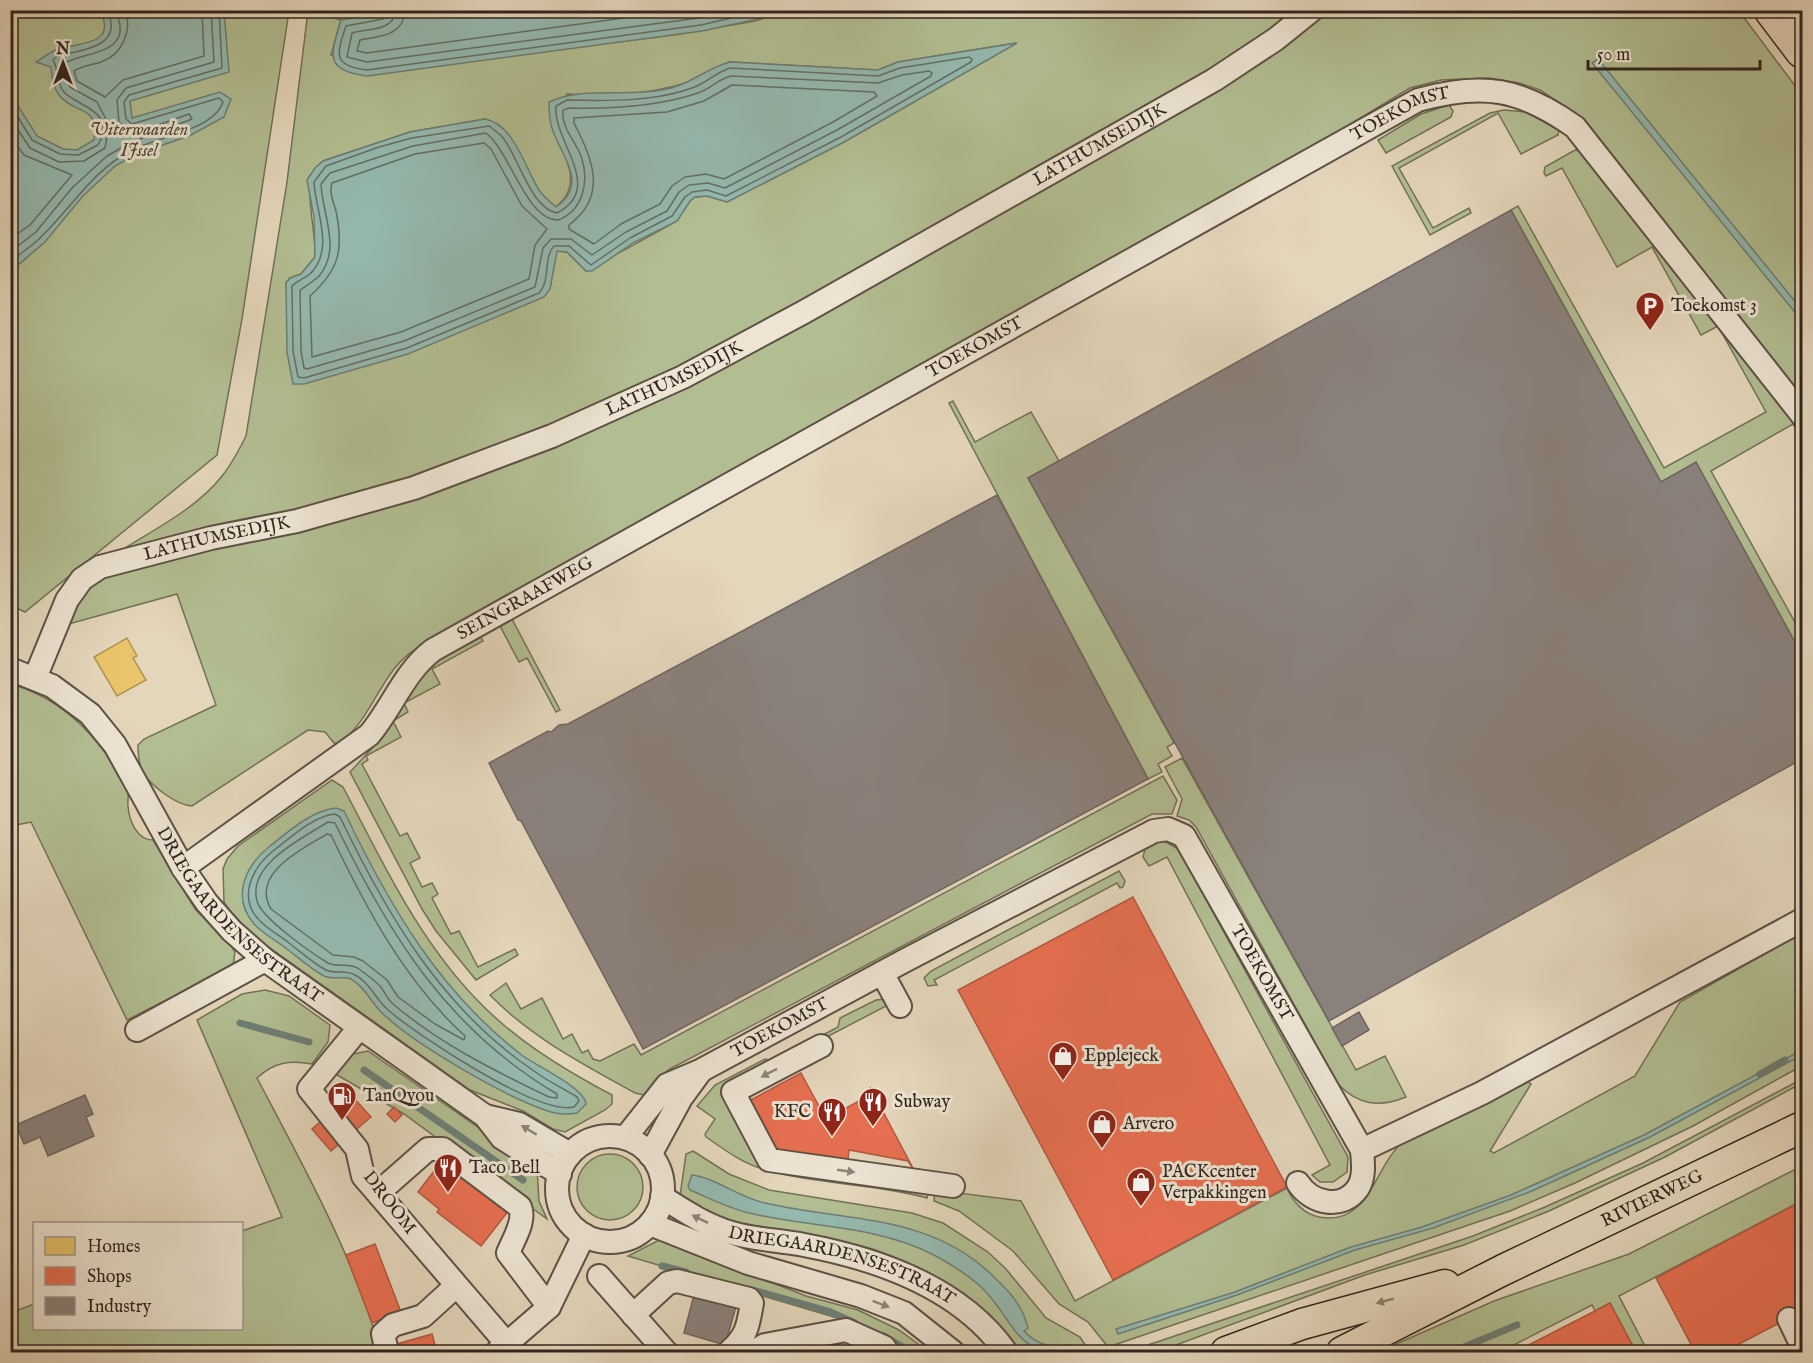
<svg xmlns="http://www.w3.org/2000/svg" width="1813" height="1363" viewBox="0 0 1813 1363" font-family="'IM FELL English',serif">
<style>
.green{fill:#b2be92;stroke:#717258;stroke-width:1.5;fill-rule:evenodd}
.water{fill:#95b9af;stroke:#6d7e75;stroke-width:1.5}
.homes{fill:#e9c46a;stroke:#b29453;stroke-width:1.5}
.shops{fill:#e76f51;stroke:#b05942;stroke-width:1.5}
.industry{fill:#8a817c;stroke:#6f6560;stroke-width:1.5}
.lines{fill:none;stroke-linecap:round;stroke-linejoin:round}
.shore{stroke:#626f66;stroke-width:1.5}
.stream{stroke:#6d7e75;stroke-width:7}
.minor-casing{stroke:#5d5145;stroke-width:26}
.major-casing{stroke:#30251e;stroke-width:33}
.highway-casing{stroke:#30251e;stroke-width:36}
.minor{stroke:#ede4d3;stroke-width:22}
.major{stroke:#e4d6bb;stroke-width:30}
.highway{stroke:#e4d6bb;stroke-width:33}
.oneway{fill:#8e8478}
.oneway2{fill:#8a7e6c}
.labels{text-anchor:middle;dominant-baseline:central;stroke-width:6;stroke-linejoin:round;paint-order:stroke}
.street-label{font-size:18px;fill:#30251e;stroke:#ede4d3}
.park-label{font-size:18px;font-style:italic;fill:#504b3b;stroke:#ede4d3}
.poi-label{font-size:18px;fill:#30251e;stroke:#ede4d3;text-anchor:start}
</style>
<rect width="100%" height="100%" fill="#e4d6bb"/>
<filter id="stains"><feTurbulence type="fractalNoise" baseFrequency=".00333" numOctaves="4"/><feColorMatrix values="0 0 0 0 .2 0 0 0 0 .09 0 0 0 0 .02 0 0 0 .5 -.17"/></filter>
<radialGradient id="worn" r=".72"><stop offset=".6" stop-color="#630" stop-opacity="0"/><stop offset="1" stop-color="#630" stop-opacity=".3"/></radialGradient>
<!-- green -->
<g class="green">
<polygon points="10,11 289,11 242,319 217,455 25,612 10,605"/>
<path d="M308,11l33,9 -10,35c131,-6 265,-3 394,-29 17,-3 38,-4 52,-15h527l-25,18 -509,295 -165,81 -211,80 -270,68 1,-5c32,-20 73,-41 97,-72 10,-12 17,-26 24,-40l41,-254zM1016,43l-172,99 -117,60 -20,-6 -12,1 -5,4 -13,20 -91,50 -19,-19 -11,-1 -6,38 -262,18 -2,-24 4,-5 11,-4 14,-17c2,-31 -17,-76 8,-96l87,-29 75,-13 23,15 32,59 15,14c29,-20 11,-51 -2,-76l14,-37c41,3 86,0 125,-13 14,-5 23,-15 38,-19l148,8 20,-8z"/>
<path d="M1322,11h417l63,84v301l-218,-277 -44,-29 -21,-7 -30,-5 -48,2 -31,8 -111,67 -873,487c-12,8 -23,15 -32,27 -20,26 -29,56 -56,75l-4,-1 -9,-11 -17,-2 -116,76c-16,-1 -39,-19 -48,-32 -5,-8 -6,-20 -6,-29l6,-6 72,-34 -39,-111 -112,31 2,-14 30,-36 102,-28 415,-132z"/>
<polygon points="1449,105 1453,111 1451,117 1386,153 1378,140 1421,114"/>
<polygon points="1504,110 1526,112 1559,130 1558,135 1521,154 1498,113 1399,168 1433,228 1469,208 1471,213 1430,235 1392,166 1490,113"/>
<polygon points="1575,150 1580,151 1802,432 1802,440 1793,424 1711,471 1802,635 1802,655 1696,463 1661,482 1511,210 1518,206 1664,468 1766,412 1718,326 1701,335 1652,247 1617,267 1562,168 1546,176 1544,173 1545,167"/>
<polygon points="953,401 975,442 1031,412 1059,461 1028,478 1174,743 1167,747 1172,756 1158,764 1162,772 1148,779 949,403"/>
<polygon points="512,619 560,710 556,712 527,658 519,662 500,626"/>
<polygon points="481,637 483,641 432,669 440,684 404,703 408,712 393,721 401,737 366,756 368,760 362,764 400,836 407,833 420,858 410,863 422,887 432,883 438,894 432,898 451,934 459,931 478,967 515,949 518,955 476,980 436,931 422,909 350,772 375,745 413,683 434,663"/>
<path d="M10,684c54,14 93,57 117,105 3,6 0,11 1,17 1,15 9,34 25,34l42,69 35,35 5,8 -2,14 -106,54 -96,-198 -20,4z"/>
<path d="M1182,758l174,312 29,-14 21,41c-27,11 -48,8 -68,-13l-142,-257 -7,-7 -12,-4 5,-17 -17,-32z"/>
<path d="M1163,776l14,24 -5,14h-20l-482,255 -14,10 -12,16 -9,-2c-52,-29 -103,-55 -145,-98l16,-12 15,26 21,-11 21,41 9,-5 10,19 6,-3 5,9 7,2 34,-17 7,11z"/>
<path d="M332,780l11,7c45,85 86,176 162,239 33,28 69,49 107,69v9l-7,6 -40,22 -12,-3 -30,-18 -53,-21 -214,-152 -20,-18 -12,-18 -1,-33 4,-10 11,-13z"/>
<polygon points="1159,842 1166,842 1178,849 1348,1157 1347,1172 1333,1182 1320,1182 1312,1175 1330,1165 1167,857 1149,866 1143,857 1145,849"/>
<polygon points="1119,871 1125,881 1123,887 1120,888 1117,883 934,980 937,985 928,986 924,978 931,971"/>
<path d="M1802,933v132l-6,4 -103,57 -118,57 -65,28 -402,136 -20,-25 -29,-18 -46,-53 -54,-40 -25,-10 1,-11 86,11 54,100 212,-113c6,14 17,26 32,29 51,10 55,-52 85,-76 11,-9 28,-14 41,-21 27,-13 55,-25 83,-38l3,2 -41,67 4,2 141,-77 45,-74z"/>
<path d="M265,990l24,6 41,29 -2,17 -16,22c-22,-4 -38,-2 -55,14 47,89 96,177 124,274h-370l-1,-39 24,-9v24h208v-97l40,-14 -85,-197 45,-26z"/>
<path d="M885,999l3,6 -163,85 40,77 164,23 -2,8c-53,-15 -111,-13 -164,-29 -22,-6 -39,-20 -57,-32l-1,-3 10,-15 -18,-13 18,-21 50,-26 9,2 64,-34 2,-9 36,-18z"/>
<polygon points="368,1051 537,1168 539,1201 547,1219 404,1114 332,1072 349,1055"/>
<polygon points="1802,1079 1802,1083 1665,1157 1549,1211 1464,1245 1365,1275 1157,1352 1127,1352 1473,1236 1545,1207 1643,1163"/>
<path d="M693,1151l36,23 40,16 143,23 31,10 45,29 18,17 40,49 34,19 8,12 -7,3h-63l-97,-82c-22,-11 -45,-22 -69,-26 -49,-9 -136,-13 -172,-48l6,-42z"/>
<circle cx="610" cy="1187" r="33"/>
<polygon points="1802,1166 1802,1201 1619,1296 1648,1352 1636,1352 1610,1303 1595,1311 1592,1305 1500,1352 1378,1352 1494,1301 1629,1254"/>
<polygon points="661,1239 806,1296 858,1310 899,1330 929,1352 896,1352 844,1320 628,1256"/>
</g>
<!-- water -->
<g class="water">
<path d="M399,10h378v1l-19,8 -56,12 -335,45c-44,-6 -36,-21 -26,-56z"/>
<path d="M100,11h124l5,61 -99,29 2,17 88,-26 11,7 -7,18 -33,18 -54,19 -22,12 -33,31 -37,45 -34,29v-176l26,41 26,13 14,1 17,-10c6,-36 -20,-25 -35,-45 -6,-8 -7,-18 -8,-28l-15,-5c6,-4 13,-9 20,-12 23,-8 62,-4 44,-39z"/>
<path d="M1017,43l-173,99 -117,60 -20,-6 -12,1 -5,4 -13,20 -44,22 -41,28h-6l-19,-19 -10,-1 -7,38 -6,8 -136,57 -104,30h-11l-6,-32 -1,-69 4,-5 11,-4 14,-17 -1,-40 -7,-37 8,-12 8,-7 87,-29 75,-13c29,5 40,49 54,71 4,6 11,12 17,17 33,-23 6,-50 -3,-76 -4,-9 -4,-19 -4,-29 34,-16 76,-5 113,-12 27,-4 44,-22 68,-28l148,8 20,-8z"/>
<polygon points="1598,59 1802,310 1802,321 1592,63"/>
<path d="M336,808l8,3c45,94 95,181 179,245 14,10 62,32 63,48l-9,9c-11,2 -22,1 -32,-3 -41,-14 -133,-67 -164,-98 -10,-10 -16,-25 -30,-33 -8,-3 -19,1 -27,-3 -13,-7 -25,-18 -37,-27 -10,-8 -24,-15 -33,-25 -23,-27 -9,-58 16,-78 18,-14 42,-36 66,-38z"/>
<polygon points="1802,1050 1802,1055 1650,1137 1532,1191 1433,1228 1355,1250 1237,1295 1118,1334 1116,1329 1235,1292 1351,1247 1422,1227 1511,1195 1644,1135"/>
<path d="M692,1175c24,3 48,23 73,28 81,19 167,10 231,76 15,14 27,28 32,49l-4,3c13,14 27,17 45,14l1,5c-55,11 -57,-35 -91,-65 -13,-11 -30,-22 -45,-30 -58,-30 -123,-27 -185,-42 -21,-5 -40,-15 -59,-23l-2,-4z"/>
</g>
<!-- homes -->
<polygon class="homes" points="127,638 137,656 133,658 146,680 117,696 94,657"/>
<!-- shops -->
<g class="shops">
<polygon points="1133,897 1287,1187 1113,1280 958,990"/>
<polygon points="801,1073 826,1119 872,1094 870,1087 914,1170 908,1161 849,1150 848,1160 770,1150 745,1103"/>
<polygon points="351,1095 371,1117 331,1151 312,1129"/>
<polygon points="394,1107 402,1115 395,1122 387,1114"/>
<polygon points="444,1158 510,1209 481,1246 437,1212 439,1209 418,1192"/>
<polygon points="1802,1201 1802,1311 1724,1352 1695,1352 1656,1278"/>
<polygon points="375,1244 401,1312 372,1323 346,1255"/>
<polygon points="1610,1303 1636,1352 1515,1352 1595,1311"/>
<polygon points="432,1334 437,1352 395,1352 393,1345"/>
</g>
<!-- industry -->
<g class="industry">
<polygon points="1511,210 1661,482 1696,462 1802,655 1802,759 1329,1021 1028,478"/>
<polygon points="997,495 1148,779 643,1049 521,821 518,820 489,763 548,731 551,732 559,725 568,724"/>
<polygon points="1359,1012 1369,1030 1342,1046 1332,1028"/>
<polygon points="85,1095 93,1114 86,1117 94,1136 48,1156 40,1137 24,1144 16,1125"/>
<polygon points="695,1291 737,1303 725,1345 684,1333"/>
</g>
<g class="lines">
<!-- shore -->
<g class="shore">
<path d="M125,10c8,20 -3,45 -24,52 -9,3 -19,4 -27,9l3,10 28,16 18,-17 81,-24 -2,-46"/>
<path d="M388,10l-5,9 -37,7c-10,29 -13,40 21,44l334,-45 64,-15"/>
<path d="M396,10c-2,22 -28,18 -44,23l-5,24 20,5 332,-44 35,-8"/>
<path d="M405,10c-1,26 -25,26 -45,30l-3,11 10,2 316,-43"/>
<path d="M969,57l3,2 -1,3 -130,75 -115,59 -19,-6 -15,2 -7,5 -13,19 -42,22 -39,27 -22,-19h-15c-11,12 -3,34 -15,47l-132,55 -103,30 -6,-1 -5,-26 -1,-65c6,-6 14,-8 19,-13 24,-25 4,-63 3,-91l12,-16 53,-19 33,-9 77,-12c4,3 10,7 14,12 15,18 28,71 54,75 49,-25 -5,-73 -1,-107l11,-6c42,1 91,2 130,-14 13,-6 20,-14 33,-18l148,8 22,-8z"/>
<path d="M929,71l3,2 -1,3 -94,54 -112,58 -17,-5 -19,2 -10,7 -12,19 -41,21 -34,23 -21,-16h-20l-8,9 -8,39 -131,54 -97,28 -3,-1 -3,-17 -1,-61c6,-4 13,-8 19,-14 23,-27 3,-62 2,-92l9,-11 83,-27 73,-13c24,18 40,87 72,87 25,-9 31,-38 24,-61 -5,-17 -21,-30 -19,-49l6,-2c43,1 88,-1 129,-15 12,-4 20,-14 33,-17l147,7 24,-8z"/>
<path d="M732,85l142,7 3,4 -44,26 -109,57 -18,-5 -21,3 -13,9 -12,18 -39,20 -27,20 -25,-15v-4c39,-29 24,-65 5,-102v-5l93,-6 37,-11z"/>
<path d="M10,104l22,36 28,14 18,1 20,-10c20,-35 -21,-38 -34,-53 -8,-9 -5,-22 -11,-32l4,-4c25,-6 68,-9 50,-46"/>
<path d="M10,118l20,30 29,14 25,-1 21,-13 4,-23 -12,-23 -27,-15 -6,-23c15,-13 74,-7 51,-54"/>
<polyline points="10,136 24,155 72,175 30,225 10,239"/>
<path d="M484,143l7,6 31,57 25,23 -12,16 -6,34 -128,53 -89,25 -2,-61c29,-26 34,-46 26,-85 -3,-10 -7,-19 -4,-28l83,-29z"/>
<polyline points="10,252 36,232 72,188 107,156 132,142 192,119 189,114 147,129 130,131 119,122 117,100 126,88 214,62 211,10"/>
<path d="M10,262c10,-9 23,-16 32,-26 31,-30 51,-66 90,-86 25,-13 82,-20 91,-48l-4,-4 -87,26 -6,-5 -2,-17 5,-7 93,-27 -3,-58"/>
<path d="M335,814l5,3c47,98 102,192 194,254 13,10 29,17 43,26l2,4 -5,6c-35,9 -159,-73 -187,-98 -12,-11 -18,-28 -34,-35 -9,-4 -19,0 -27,-4 -13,-7 -25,-18 -37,-27 -9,-7 -21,-14 -29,-22 -23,-23 -8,-53 13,-70 17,-13 40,-35 62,-37z"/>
<path d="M328,822l7,1c54,112 113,207 222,271v4l-8,-1c-54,-26 -109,-53 -156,-93 -6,-5 -8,-12 -13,-18 -6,-6 -14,-12 -21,-17 -9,-7 -21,-1 -31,-6 -15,-9 -67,-45 -71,-62 -10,-37 46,-63 71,-79z"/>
<path d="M327,834l4,1c34,71 74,147 134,201l-1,4 -29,-16 -37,-27 -11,-17 -24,-19 -9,-4 -21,-2 -62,-46c-21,-35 31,-60 56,-75z"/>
</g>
<!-- stream -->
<g class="stream">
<polyline points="240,1023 309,1042"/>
<polyline points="364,1070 523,1180"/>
<polyline points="1760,1074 1785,1060"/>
<polyline points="662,1266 686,1272"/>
<polyline points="749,1289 828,1311 855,1323"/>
<polyline points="884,1336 911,1352"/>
<polyline points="1452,1352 1517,1325"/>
</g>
<!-- minor casing -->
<g class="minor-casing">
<g id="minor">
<path id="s1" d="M10,669l42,17 38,28 25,31 68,123 24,35 25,28 33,29 220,156 17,22 58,36"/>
<path id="s2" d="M35,678l32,-78 15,-21 18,-12 111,-29 86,-17 117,-33 138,-52 131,-59 121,-65 410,-232 62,-41 36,-29"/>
<path id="s3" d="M183,868l186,-133c23,-27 35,-63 64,-85l985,-550c65,-18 102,-12 157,27l227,288"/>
<polyline points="882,973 900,1006"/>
<polyline points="359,1028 309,1089 357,1149 363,1176 507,1344"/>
<polyline points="137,1030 265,960"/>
<polyline points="821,1046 733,1092 769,1160 953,1186"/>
<polyline points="485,1116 519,1124 570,1154"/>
<circle cx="610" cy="1189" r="53"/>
<path id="s4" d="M625,1138l42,-53 33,-14 204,-110 250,-130 14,-2 16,7 178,314 120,-57 320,-173"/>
<polyline points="650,1155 681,1098 700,1072"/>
<path d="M1298,1183c13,20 44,28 60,5 7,-11 5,-26 4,-38"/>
<path d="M378,1193l50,-44h15l77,58c6,14 -7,33 -12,46l41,54"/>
<path id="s5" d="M662,1197c22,14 45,29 70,36 23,7 48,7 72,12 75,14 156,42 202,107"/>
<polyline points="650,1224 748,1263 861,1296 904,1313 953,1352"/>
<polyline points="599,1276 666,1352"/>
<path d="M633,1315l35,-32 9,-2 72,18 3,4c-4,23 -5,33 -23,49"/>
<polyline points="1789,1319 1802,1346"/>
<polyline points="387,1352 383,1334 393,1325 423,1316 456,1286"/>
<polyline points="497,1352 549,1307 584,1235"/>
<polyline points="753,1352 765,1345 846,1330 884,1347 887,1352"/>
</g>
</g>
<!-- major casing -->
<g class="major-casing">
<g id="major">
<polyline points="1226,1352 1302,1324 1445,1285"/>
<path id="s6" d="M1342,1352l161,-82 299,-143"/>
</g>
</g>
<!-- highway casing -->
<g class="highway-casing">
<polyline id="highway" points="1771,10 1802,51"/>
</g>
<!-- minor -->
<use href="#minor" class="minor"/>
<!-- major -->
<use href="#major" class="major"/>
<!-- highway -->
<use href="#highway" class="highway"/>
</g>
<!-- one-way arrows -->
<defs><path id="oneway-solid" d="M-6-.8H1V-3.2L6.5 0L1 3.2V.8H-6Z" transform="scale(1.5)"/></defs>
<g class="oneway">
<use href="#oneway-solid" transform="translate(769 1073) rotate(153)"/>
<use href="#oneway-solid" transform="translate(529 1130) rotate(-149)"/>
<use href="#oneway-solid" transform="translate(846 1171) rotate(8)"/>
<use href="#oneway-solid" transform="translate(700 1219) rotate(-154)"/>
<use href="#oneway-solid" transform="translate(881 1304) rotate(21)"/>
</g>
<use class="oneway2" href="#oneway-solid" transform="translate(1385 1301) rotate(165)"/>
<!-- icons -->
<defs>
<g id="parking-pin" transform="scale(1.5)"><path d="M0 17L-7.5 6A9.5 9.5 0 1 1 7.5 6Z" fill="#8f2418" stroke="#ede4d3"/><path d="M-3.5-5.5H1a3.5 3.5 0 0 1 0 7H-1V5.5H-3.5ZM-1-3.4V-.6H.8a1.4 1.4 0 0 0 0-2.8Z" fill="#fff"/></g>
<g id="shop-pin" transform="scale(1.5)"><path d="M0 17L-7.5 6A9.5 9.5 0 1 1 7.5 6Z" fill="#8f2418" stroke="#ede4d3"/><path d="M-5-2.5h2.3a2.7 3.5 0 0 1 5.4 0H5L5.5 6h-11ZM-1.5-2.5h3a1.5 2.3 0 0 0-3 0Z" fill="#fff"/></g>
<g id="fuel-pin" transform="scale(1.5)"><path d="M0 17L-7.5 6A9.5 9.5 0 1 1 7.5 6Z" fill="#8f2418" stroke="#ede4d3"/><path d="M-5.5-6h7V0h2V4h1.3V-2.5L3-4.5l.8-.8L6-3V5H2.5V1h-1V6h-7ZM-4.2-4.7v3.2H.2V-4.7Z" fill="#fff"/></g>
<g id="restaurant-pin" transform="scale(1.5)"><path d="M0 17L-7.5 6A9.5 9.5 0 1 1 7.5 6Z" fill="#8f2418" stroke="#ede4d3"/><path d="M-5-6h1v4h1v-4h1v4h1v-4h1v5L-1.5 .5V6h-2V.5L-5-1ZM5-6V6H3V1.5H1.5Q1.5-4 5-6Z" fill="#fff"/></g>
</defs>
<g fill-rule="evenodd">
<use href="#parking-pin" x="1650" y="306"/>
<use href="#shop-pin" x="1063" y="1056"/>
<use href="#fuel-pin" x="342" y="1096"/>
<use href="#restaurant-pin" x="873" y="1102"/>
<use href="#restaurant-pin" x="832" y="1112"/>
<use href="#shop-pin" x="1102" y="1124"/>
<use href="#restaurant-pin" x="448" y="1168"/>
<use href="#shop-pin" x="1141" y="1182"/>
</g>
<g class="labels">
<!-- street labels -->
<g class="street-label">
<text stroke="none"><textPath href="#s3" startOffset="1442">TOEKOMST</textPath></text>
<text stroke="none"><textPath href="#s2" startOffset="1224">LATHUMSEDIJK</textPath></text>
<text stroke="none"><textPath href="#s3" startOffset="956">TOEKOMST</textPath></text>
<text stroke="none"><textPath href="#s2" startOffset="738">LATHUMSEDIJK</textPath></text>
<text stroke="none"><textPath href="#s2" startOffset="252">LATHUMSEDIJK</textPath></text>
<text stroke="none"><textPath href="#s3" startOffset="441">SEINGRAAFWEG</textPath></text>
<text stroke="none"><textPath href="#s1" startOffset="346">DRIEGAARDENSESTRAAT</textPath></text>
<text stroke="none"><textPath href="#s4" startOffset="806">TOEKOMST</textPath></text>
<text stroke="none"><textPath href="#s4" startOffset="194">TOEKOMST</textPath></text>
<text stroke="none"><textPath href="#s6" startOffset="346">RIVIERWEG</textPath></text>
<text transform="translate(389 1203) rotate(52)">DROOM</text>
<text stroke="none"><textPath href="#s5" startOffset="194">DRIEGAARDENSESTRAAT</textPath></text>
</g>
<!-- park labels -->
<g class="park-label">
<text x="139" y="130">Uiterwaarden<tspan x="139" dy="21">IJssel</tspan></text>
</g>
<!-- poi labels -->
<g class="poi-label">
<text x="1671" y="306">Toekomst 3</text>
<text x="1084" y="1056">Epplejeck</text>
<text x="363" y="1096">TanQyou</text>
<text x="894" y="1102">Subway</text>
<text x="811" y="1112" text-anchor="end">KFC</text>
<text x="1123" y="1124">Arvero</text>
<text x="469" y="1168">Taco Bell</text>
<text x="1162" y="1172">PACKcenter<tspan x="1162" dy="21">Verpakkingen</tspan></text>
</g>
</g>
<!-- margin -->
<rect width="1813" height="1363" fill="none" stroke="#e4d6bb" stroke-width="36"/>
<rect x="12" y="12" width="1789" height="1339" fill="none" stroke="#30251e" stroke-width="3"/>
<rect x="18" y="18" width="1777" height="1327" fill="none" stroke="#30251e" stroke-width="1.5"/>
<!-- legend -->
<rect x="33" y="1222" width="210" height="108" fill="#ede4d3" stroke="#a1988b" stroke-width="1.5"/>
<rect x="45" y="1237" width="30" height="18" fill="#e9c46a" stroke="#a1988b" stroke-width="1.5"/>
<text x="87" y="1252" font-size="18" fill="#30251e">Homes</text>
<rect x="45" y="1267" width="30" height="18" fill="#e76f51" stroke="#a1988b" stroke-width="1.5"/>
<text x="87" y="1282" font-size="18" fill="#30251e">Shops</text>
<rect x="45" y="1297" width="30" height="18" fill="#8a817c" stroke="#a1988b" stroke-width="1.5"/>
<text x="87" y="1312" font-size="18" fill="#30251e">Industry</text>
<!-- north arrow -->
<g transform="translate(63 63)" stroke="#ede4d3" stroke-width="4.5" paint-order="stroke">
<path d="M0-4.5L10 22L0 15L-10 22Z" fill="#30251e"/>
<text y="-9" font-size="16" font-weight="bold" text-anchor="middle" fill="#30251e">N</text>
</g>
<!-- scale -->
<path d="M1588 60v9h172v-9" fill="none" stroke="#30251e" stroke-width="3"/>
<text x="1597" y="60" font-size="18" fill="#30251e" stroke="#ede4d3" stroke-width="4.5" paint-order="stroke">50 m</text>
<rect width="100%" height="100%" filter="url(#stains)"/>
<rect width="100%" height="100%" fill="url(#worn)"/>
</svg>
